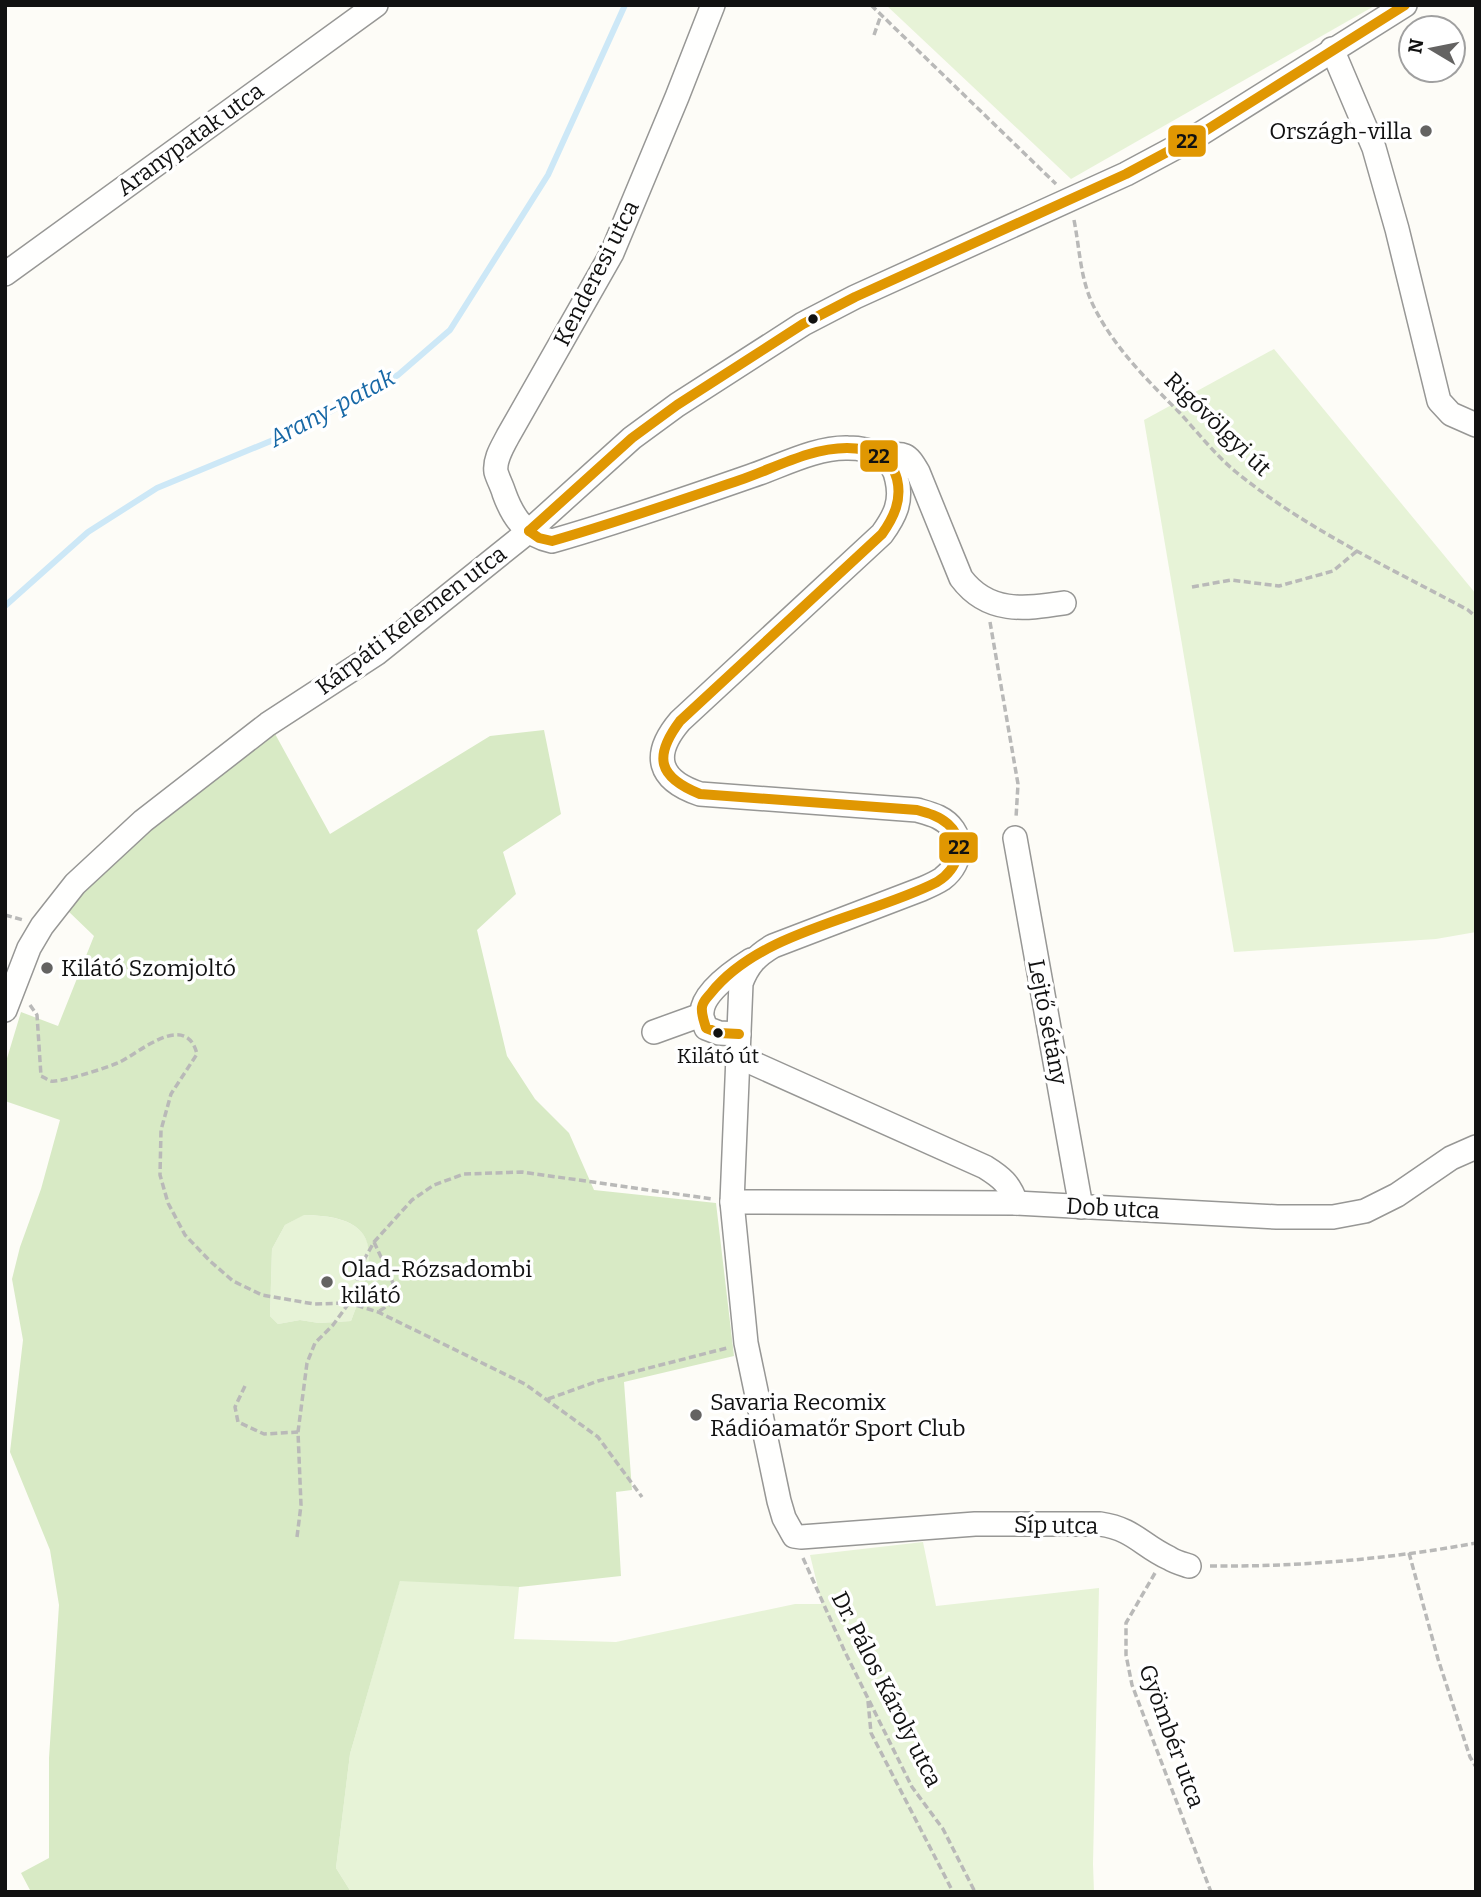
<svg xmlns="http://www.w3.org/2000/svg" width="1481" height="1897" viewBox="0 0 1481 1897" font-family="Bitter,serif">
<style>
.green{fill:#e7f3d7}
.forest{fill:#d8eac5;fill-rule:evenodd}
.lines{fill:none;stroke-linecap:round;stroke-linejoin:round}
.stream{stroke:#cde8f7;stroke-width:6}
.minor-casing{stroke:#979795;stroke-width:26}
.path{stroke:#b9b9b8;stroke-width:3.5;stroke-dasharray:7 3.5;stroke-linecap:butt}
.minor{stroke:#fffffe;stroke-width:23}
.bus-1-casing{stroke:#fff;stroke-width:16}
.bus-1{stroke:#e09702;stroke-width:10}
.poi-dot{fill:#646362;stroke:#fff;stroke-width:2.5}
.bus-dot{fill:#111;stroke:#fff;stroke-width:2.5}
.labels{text-anchor:middle;dominant-baseline:central;stroke-width:7;stroke-linejoin:round;paint-order:stroke}
.bus-label{font-size:21px;fill:#111;stroke:#fff}
.poi-label{font-size:23px;fill:#111;stroke:#fff;text-anchor:start}
.street-label{font-size:23px;fill:#111;stroke:#fff}
.water-label{font-size:24px;font-style:italic;fill:#1768a6;stroke:#fff}
.line-badge{stroke:#fff;stroke-width:2.5}
.pale-badge-label{font-size:19px;text-anchor:middle;font-weight:bold;fill:#111}
</style>
<rect width="100%" height="100%" fill="#fdfcf7"/>
<!-- green -->
<g class="green">
<polygon points="886,5 1376,5 1071,179"/>
<polygon points="1274,349 1476,594 1476,932 1436,939 1234,952 1144,420"/>
<path d="M303,1215c87,1 71,46 48,106l-32,2 -19,-3 -22,4 -8,-8 2,-67 13,-24z"/>
<polygon points="923,1542 936,1606 1099,1588 1093,1864 1094,1892 351,1892 336,1868 350,1754 400,1580 519,1587 514,1639 616,1642 795,1604 822,1604 810,1555"/>
</g>
<!-- forest -->
<path class="forest" d="M544,730l17,84 -58,38 13,42 -39,36 30,126 28,43 34,34 25,57 122,13 18,153 -110,26 8,108 -16,2 5,84 -102,11 -119,-6 -50,173 -14,114 15,24h-320l-10,-19 28,-15v-100l10,-153 -9,-55 -40,-98 13,-112 -11,-61 8,-32 21,-58 19,-69 -55,-19v-36l16,-53 37,14 36,-90 -28,-27 79,-80 129,-97 56,102 160,-98zM304,1215c85,1 70,46 47,106l-32,2 -19,-3 -22,4 -8,-8 2,-67 13,-24z"/>
<g class="lines">
<!-- stream -->
<polyline class="stream" points="5,606 88,532 157,488 290,433 398,375 450,330 548,175 625,5"/>
<!-- minor casing -->
<g class="minor-casing">
<g id="minor">
<path d="M713,5l-36,92 -65,156 -104,183c-5,10 -14,23 -12,36 2,7 6,14 8,21 9,25 21,42 48,48 67,-19 133,-42 199,-65 30,-10 65,-29 97,-28 22,0 45,8 49,32 5,22 -2,36 -15,54l-202,187c-29,34 -22,59 20,73l217,16c7,2 15,4 21,7 27,13 27,45 4,62 -6,4 -13,7 -20,10l-149,57c-17,10 -25,19 -32,37l-9,219 14,141 33,158 5,17 10,18 7,1 174,-13h125c34,5 41,21 69,34 6,4 14,6 20,8"/>
<polyline points="1332,49 1374,148 1397,229 1439,401 1451,414 1476,425"/>
<polyline points="5,274 376,5"/>
<path d="M883,456c22,-3 24,-3 35,16l43,106c27,36 63,31 103,25"/>
<polyline points="1015,838 1081,1207"/>
<polyline points="5,1010 29,948 42,926 75,884 143,821 268,724 377,653 529,531 632,438 677,405 803,324 855,297 1126,174 1197,136 1405,5"/>
<polyline points="654,1032 701,1015"/>
<path d="M739,1034l-20,-1 -13,-5c-2,-6 -5,-11 -4,-16 1,-20 33,-42 49,-52"/>
<path d="M737,1056l248,111c16,10 25,17 31,36"/>
<polyline points="732,1202 1016,1203 1277,1217 1333,1217 1365,1211 1397,1195 1451,1158 1476,1147"/>
</g>
</g>
<!-- path -->
<g class="path">
<polyline points="871,5 1056,184"/>
<polyline points="874,35 881,15"/>
<path d="M1074,220c6,30 6,59 20,87 20,40 52,72 83,103 19,20 37,44 59,62 70,57 152,95 232,138l8,7"/>
<polyline points="1192,587 1231,580 1279,586 1333,571 1357,551"/>
<polyline points="990,622 1018,784 1016,818"/>
<polyline points="5,915 23,920"/>
<path d="M30,1005l7,10 4,61c3,1 6,4 10,5 9,2 58,-14 69,-19 20,-10 66,-51 77,-8l-26,40 -10,36 -1,45 8,28 17,32 25,26 23,20 29,14 52,9 35,-1 29,9 147,72 73,53 44,60"/>
<polyline points="374,1242 393,1283 393,1302 378,1312"/>
<polyline points="245,1386 235,1407 238,1422 264,1434 298,1432"/>
<polyline points="548,1399 598,1381 727,1348"/>
<polyline points="297,1537 301,1505 298,1432 307,1363 315,1343 333,1325 349,1303 365,1258 374,1242 412,1200 434,1185 464,1174 522,1172 712,1199"/>
<polyline points="1409,1553 1438,1659 1470,1757 1476,1767"/>
<polyline points="803,1558 845,1652 912,1787 943,1829 975,1892"/>
<path d="M1210,1566c88,1 179,-7 266,-23"/>
<polyline points="1155,1573 1126,1623 1126,1655 1132,1685 1211,1892"/>
<polyline points="868,1701 871,1733 953,1892"/>
</g>
<!-- minor -->
<use href="#minor" class="minor"/>
<!-- bus-1 casing -->
<g class="bus-1-casing">
<g id="bus-1">
<path d="M529,531l10,7 13,3c63,-18 126,-40 188,-61 35,-12 70,-32 107,-32 22,0 44,8 50,31 5,21 -3,38 -15,55l-202,187c-27,36 -22,56 20,73l217,16c11,3 22,6 31,14 20,18 9,46 -11,58 -68,35 -176,48 -226,111 -4,5 -8,8 -9,14 -1,7 2,14 4,21l13,5 20,1"/>
<polyline points="529,531 632,438 677,405 803,324 855,297 1126,174 1197,136 1405,5"/>
</g>
</g>
<!-- bus-1 -->
<use href="#bus-1" class="bus-1"/>
</g>
<!-- markers -->
<g class="poi-dot">
<circle cx="1426" cy="131" r="7"/>
<circle cx="47" cy="968" r="7"/>
<circle cx="327" cy="1282" r="7"/>
<circle cx="696" cy="1415" r="7"/>
</g>
<g class="bus-dot">
<circle cx="813" cy="319" r="6"/>
<circle cx="718" cy="1033" r="6"/>
</g>
<g class="labels">
<!-- bus labels -->
<g class="bus-label">
<text x="718" y="1056">Kilátó út</text>
</g>
<!-- poi labels -->
<g class="poi-label">
<text x="1412" y="131" text-anchor="end">Országh-villa</text>
<text x="61" y="968">Kilátó Szomjoltó</text>
<text x="341" y="1269">Olad-Rózsadombi<tspan x="341" dy="26">kilátó</tspan></text>
<text x="710" y="1402">Savaria Recomix<tspan x="710" dy="26">Rádióamatőr Sport Club</tspan></text>
</g>
<!-- street labels -->
<g class="street-label">
<text transform="translate(190 139) rotate(-36)">Aranypatak utca</text>
<text transform="translate(596 273) rotate(-63)">Kenderesi utca</text>
<text transform="translate(1218 424) rotate(44)">Rigóvölgyi út</text>
<text transform="translate(411 620) rotate(-37)">Kárpáti Kelemen utca</text>
<text transform="translate(1048 1022) rotate(79)">Lejtő sétány</text>
<text transform="translate(1113 1208) rotate(3)">Dob utca</text>
<text transform="translate(1056 1525) rotate(1)">Síp utca</text>
<text transform="translate(887 1689) rotate(63)">Dr. Pálos Károly utca</text>
<text transform="translate(1172 1736) rotate(70)">Gyömbér utca</text>
</g>
<!-- water labels -->
<g class="water-label">
<text transform="translate(332 408) rotate(-28)">Arany-patak</text>
</g>
</g>
<g class="line-badge">
<rect x="1167" y="124" width="40" height="34" rx="7" fill="#e09702"/>
<rect x="859" y="439" width="40" height="34" rx="7" fill="#e09702"/>
<rect x="938" y="831" width="41" height="33" rx="7" fill="#e09702"/>
</g>
<g class="pale-badge-label">
<text x="1187" y="148">22</text>
<text x="879" y="463">22</text>
<text x="959" y="854">22</text>
</g>
<!-- border -->
<rect width="1481" height="1897" fill="none" stroke="#111111" stroke-width="14"/>
<!-- north arrow -->
<g transform="translate(1432 49) rotate(280)"><circle r="33" fill="#ffffff" stroke="#a0a0a0" stroke-width="2"/>
<path d="M0-5L12 26L0 18L-12 26Z" fill="#646362"/>
<text y="-10" font-size="19" font-weight="bold" text-anchor="middle" fill="#111111">N</text>
</g>
</svg>
